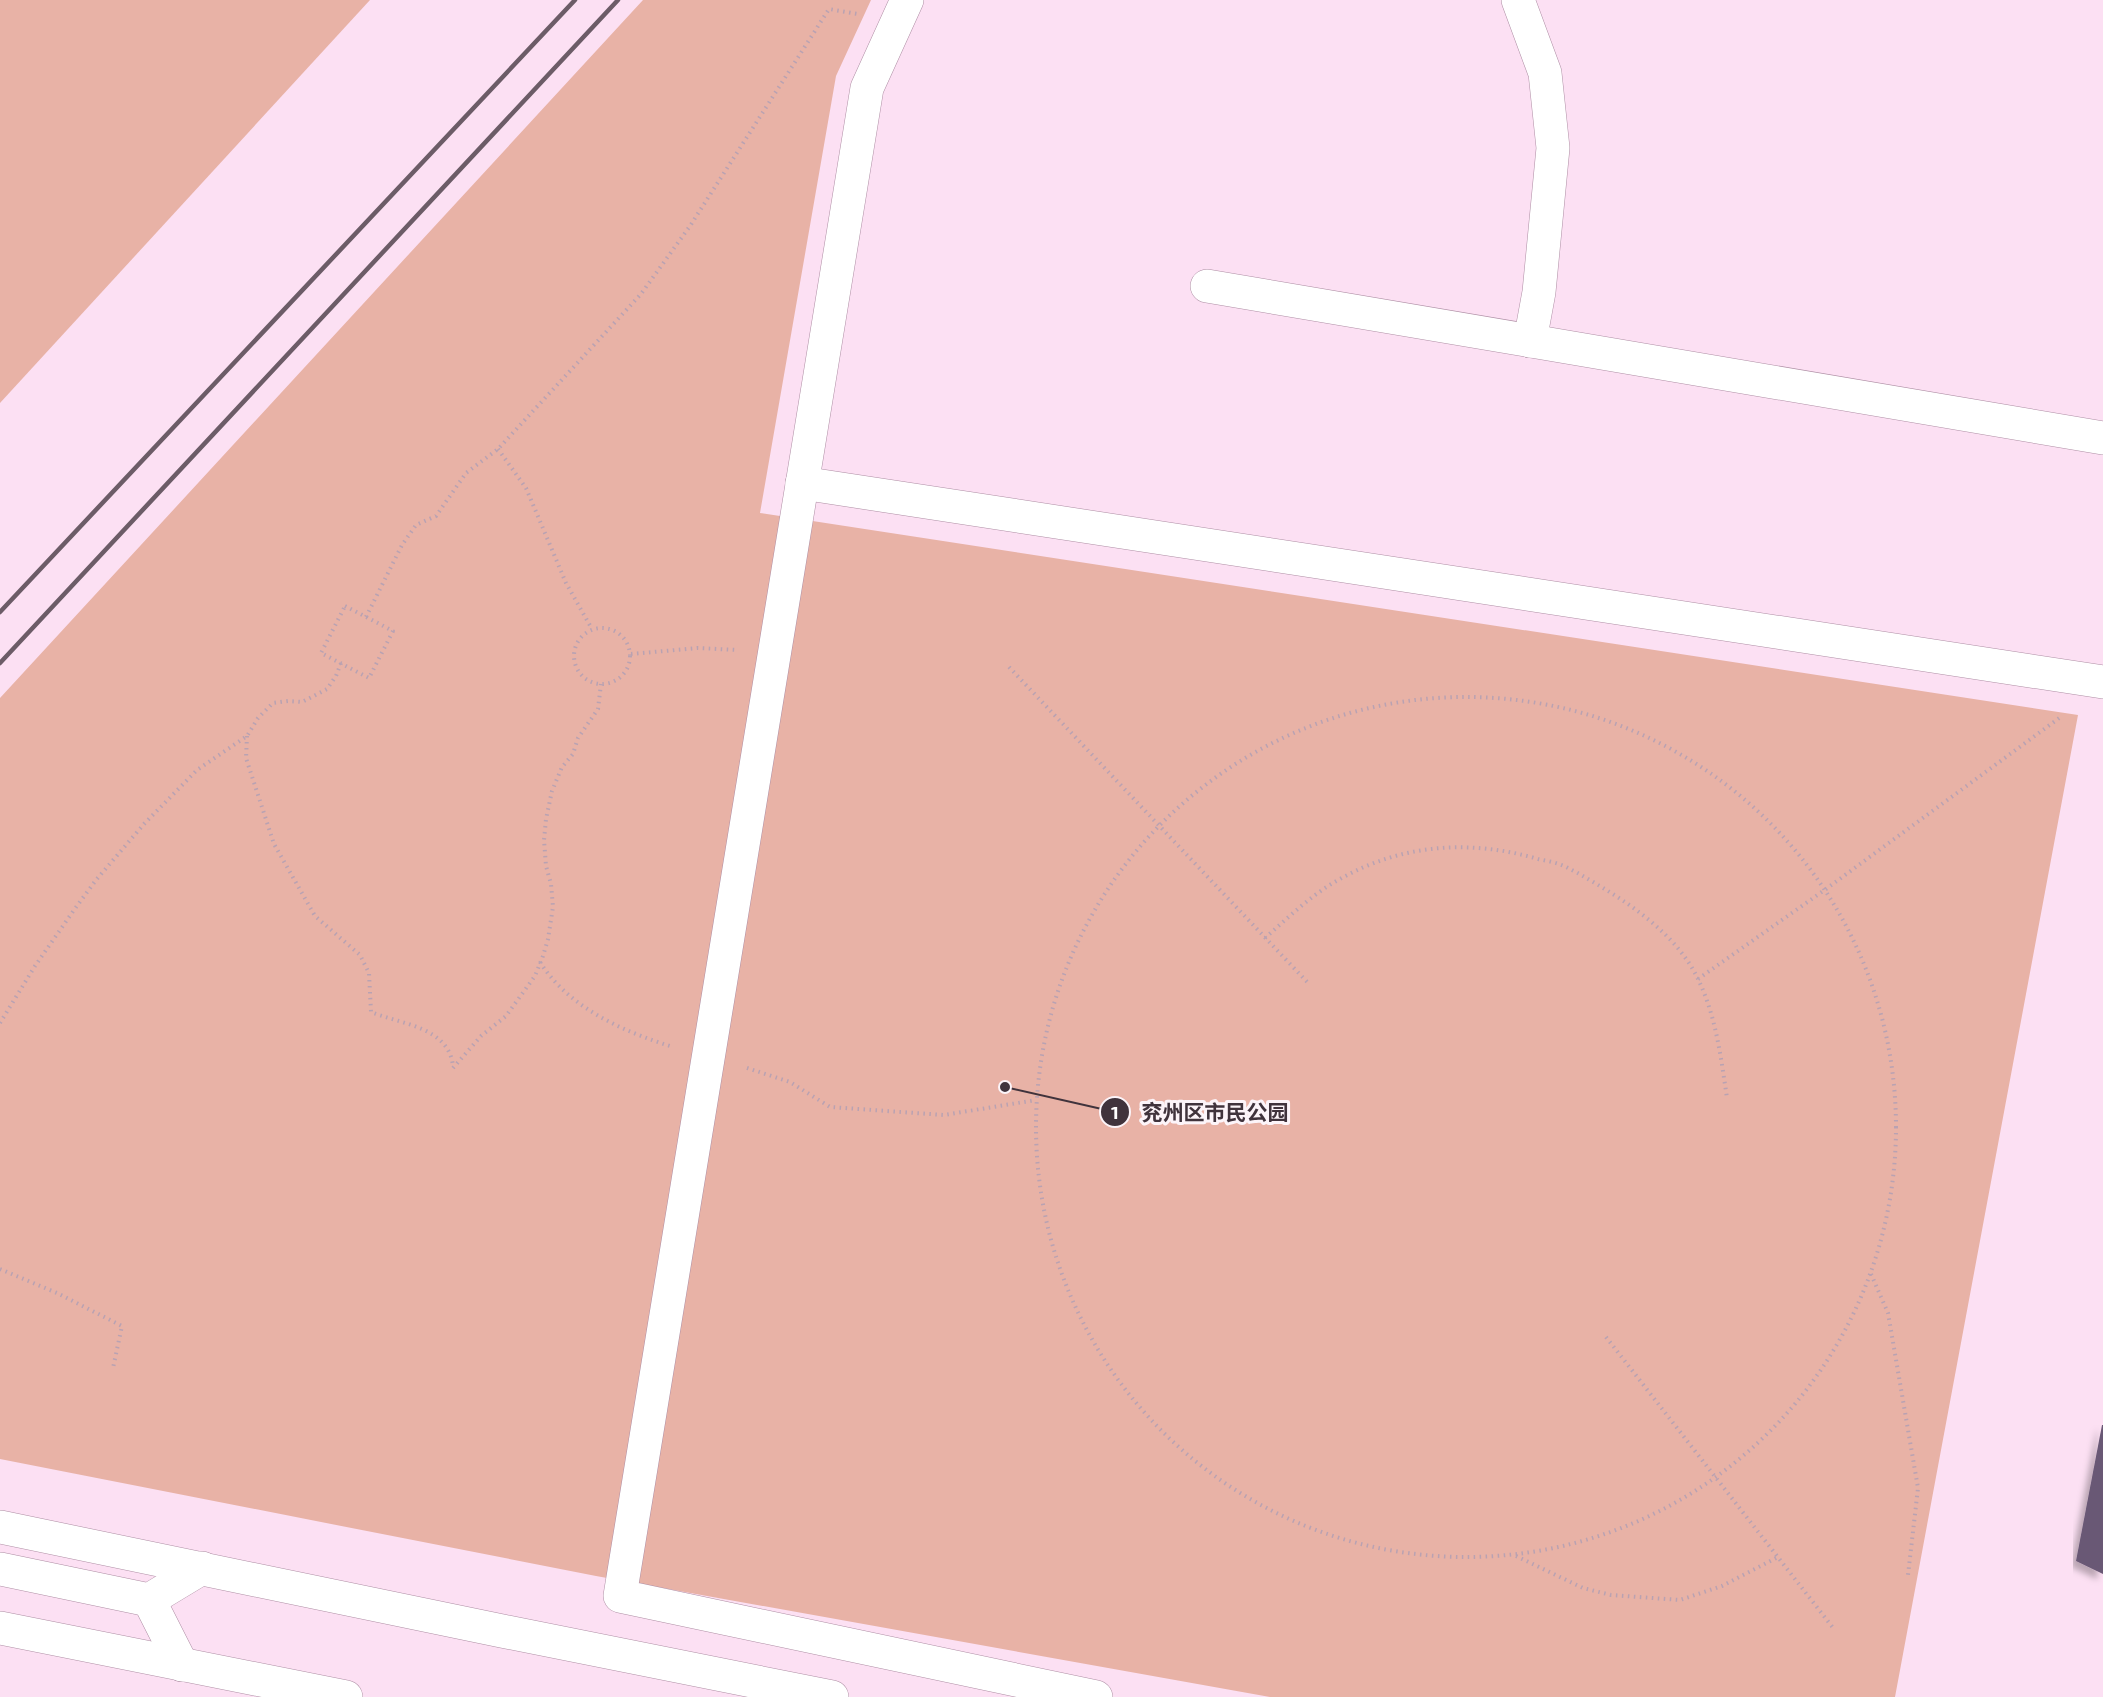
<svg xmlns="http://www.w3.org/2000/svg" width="2103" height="1697" viewBox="0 0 2103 1697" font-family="'Exo 2','Noto Sans SC',sans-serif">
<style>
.green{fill:#e8b2a6}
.building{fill:#695875;filter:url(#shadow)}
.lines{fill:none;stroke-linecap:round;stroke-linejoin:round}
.minor-casing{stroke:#ae8ea4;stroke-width:34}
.major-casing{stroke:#ae8ea4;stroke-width:34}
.path{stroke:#b9a2b2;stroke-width:4;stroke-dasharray:1.5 4.5;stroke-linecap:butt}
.minor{stroke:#fff;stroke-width:33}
.major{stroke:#fff;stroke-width:33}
.rail{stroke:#6c5c67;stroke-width:4.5}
.leader{fill:none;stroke:#40333c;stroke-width:2}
.callout-dot{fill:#40333c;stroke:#fcf4f9;stroke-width:2}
.mark-label{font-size:18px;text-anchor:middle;font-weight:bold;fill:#fff}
.callout-label{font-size:21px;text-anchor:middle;font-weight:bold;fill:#40333c;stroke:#fcf4f9;stroke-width:6;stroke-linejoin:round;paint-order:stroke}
</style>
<defs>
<filter id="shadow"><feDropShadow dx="-5.5" dy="5.5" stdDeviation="3" flood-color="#0004"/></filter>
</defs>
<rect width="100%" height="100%" fill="#fce0f3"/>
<!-- green -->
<g class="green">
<polygon points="0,0 370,0 0,403"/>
<polygon points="643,0 871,0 836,76 760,513 2078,715 1895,1697 1270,1697 596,1576 0,1459 0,698"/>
</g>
<!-- building -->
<polygon class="building" points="2102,1425 2103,1425 2103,1574 2076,1561"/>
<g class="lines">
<!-- minor casing -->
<g class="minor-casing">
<g id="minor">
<polyline points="907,0 867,88 620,1596 1096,1697"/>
<polyline points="1518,0 1545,73 1553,148 1539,292 1530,341"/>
<polyline points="1207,286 2103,438"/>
<polyline points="802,483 2103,682"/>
</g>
</g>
<!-- major casing -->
<g class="major-casing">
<g id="major">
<polyline points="0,1527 502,1631 832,1697"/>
<polyline points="0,1569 149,1600 202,1568"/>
<polyline points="149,1600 182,1665"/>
<polyline points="0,1628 346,1697"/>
</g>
</g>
<!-- path -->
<g class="path">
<polyline points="498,449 526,488 566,583 592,629"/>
<polygon points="345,606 393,631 369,678 321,653"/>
<polyline points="366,617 402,545 416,525 436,516 466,473 498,449 641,294 690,226 829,9 858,14"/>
<circle cx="602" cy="656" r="28"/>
<polyline points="631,654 698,648 737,650"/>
<polyline points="1009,667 1310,985"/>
<circle cx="1466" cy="1127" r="430"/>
<path d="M247,736l-1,22 28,86 41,72 45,39 9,18 2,39c29,12 79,15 82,55"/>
<path d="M1265,938c24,-21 47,-44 75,-59 62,-35 130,-40 198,-20 10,2 21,4 30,9 14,7 27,15 40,23 34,21 72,50 90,88 18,37 23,79 29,119"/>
<path d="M540,962c28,45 82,69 130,84"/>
<polyline points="1698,979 1826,889 2062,716"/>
<polyline points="0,1023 35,966 74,910 96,880 144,824 197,770 247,736 258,718 273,703 288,701 302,702 327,689 336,676 341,663"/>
<polyline points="453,1068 481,1036 506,1016 535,976 543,956 548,939 553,907 551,884 546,866 544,840 546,819 552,791 562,767 573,754 578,738 598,709 601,684"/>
<polyline points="747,1068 790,1082 830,1107 944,1115 1036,1100"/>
<polyline points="0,1269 57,1293 122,1326 113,1368"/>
<polyline points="1871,1274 1888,1313 1918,1488 1908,1575"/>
<polyline points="1606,1337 1834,1629"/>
<polyline points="1516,1556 1583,1588 1611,1595 1680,1600 1722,1586 1778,1557"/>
</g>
<!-- minor -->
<use href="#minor" class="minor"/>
<!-- major -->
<use href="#major" class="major"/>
<!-- rail -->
<g class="rail">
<polyline points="0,612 575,0"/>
<polyline points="0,663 618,0"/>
</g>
</g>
<!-- callouts -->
<path class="leader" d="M1005 1087L1115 1112"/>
<g class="callout-dot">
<circle cx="1005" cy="1087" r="6"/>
<circle cx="1115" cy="1112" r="15"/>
</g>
<g class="mark-label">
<text x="1115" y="1119">1</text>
</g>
<g class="callout-label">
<text x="1215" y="1120">兖州区市民公园</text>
</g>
</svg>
